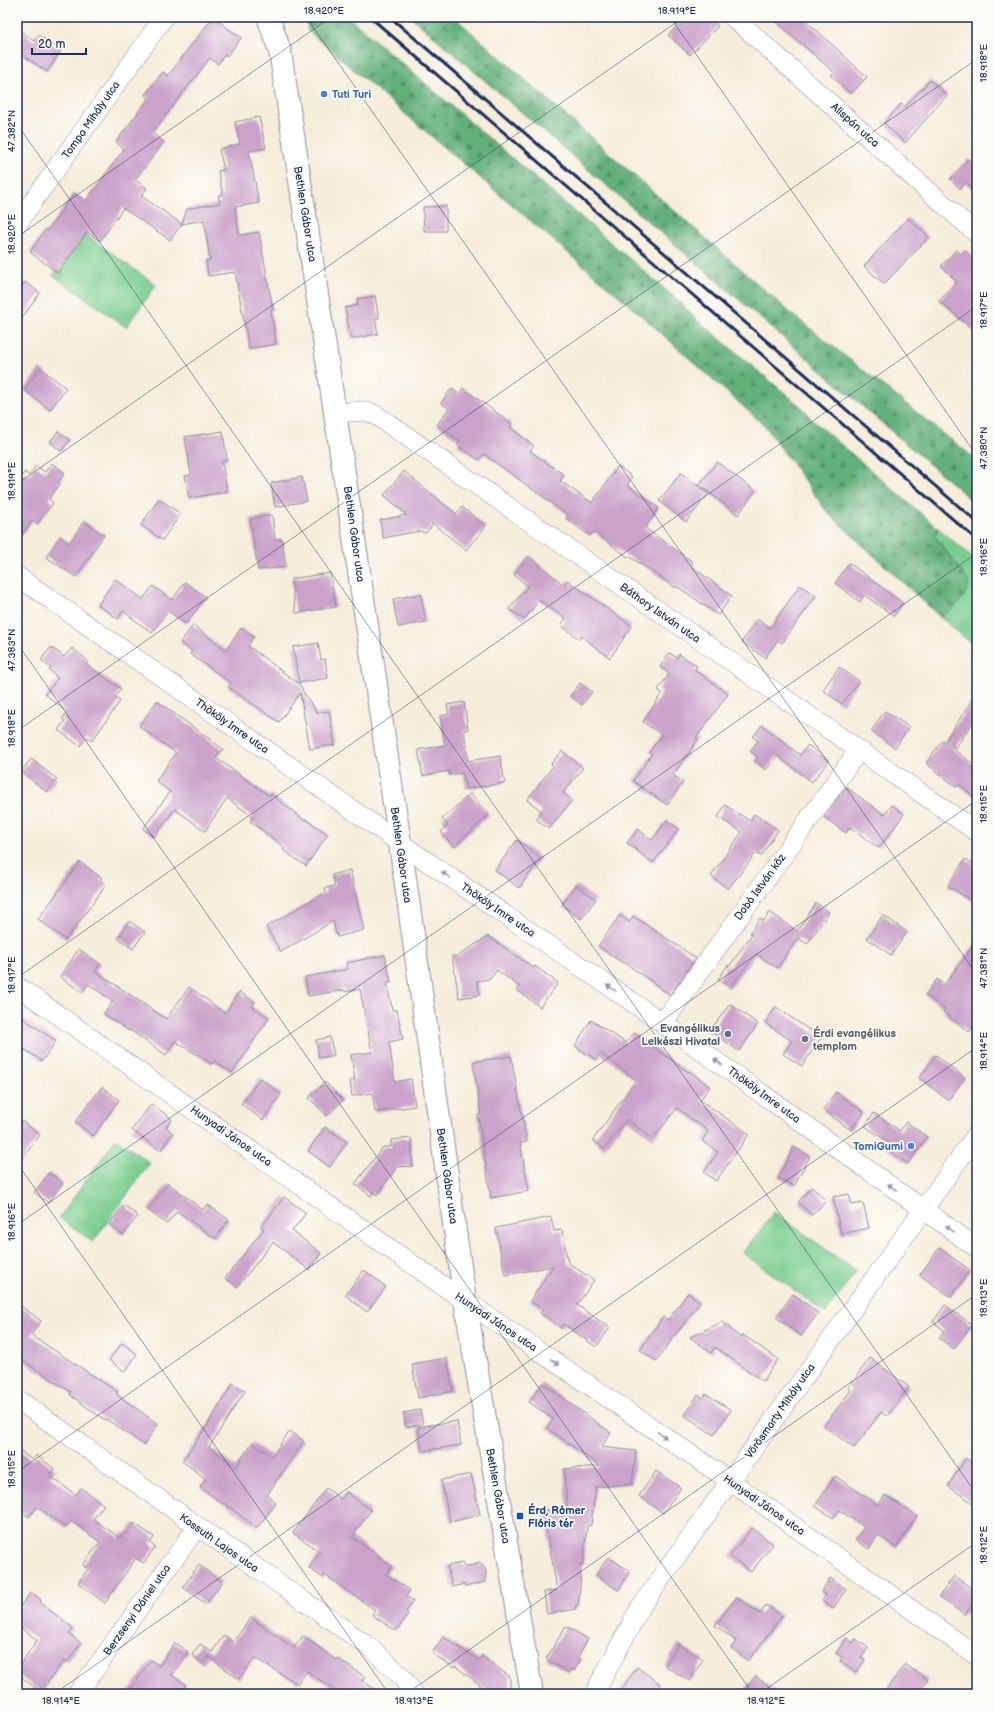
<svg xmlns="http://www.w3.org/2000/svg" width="994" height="1711" viewBox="0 0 994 1711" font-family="'Balsamiq Sans',sans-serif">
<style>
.green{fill:#79cd8f;stroke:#4a7e76}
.forest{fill:url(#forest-firs);stroke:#3e706c}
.building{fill:#caa2ca}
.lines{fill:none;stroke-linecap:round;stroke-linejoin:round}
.minor-casing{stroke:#888e9c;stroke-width:20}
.tertiary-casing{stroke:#888e9c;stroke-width:24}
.minor{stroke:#fff;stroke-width:19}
.tertiary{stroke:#fff;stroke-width:22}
.rail{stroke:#1b2f5e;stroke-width:3}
.oneway{fill:#8d97ae}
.ticks{fill:none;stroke:#1b2f5e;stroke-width:1;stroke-opacity:0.45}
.shop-dot{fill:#3f7fe0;stroke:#fdfcf7;stroke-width:1.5}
.service-dot{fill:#5c6f8a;stroke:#fdfcf7;stroke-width:1.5}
.worship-dot{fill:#6b7280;stroke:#fdfcf7;stroke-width:1.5}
.transit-dot{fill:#1a4fb4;stroke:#fdfcf7;stroke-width:1.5}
.labels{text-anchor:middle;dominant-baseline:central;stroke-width:3.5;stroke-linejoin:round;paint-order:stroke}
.shop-label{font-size:11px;font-weight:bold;fill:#366cbe;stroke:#fdfcf7;text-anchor:start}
.street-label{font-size:11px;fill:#1b2f5e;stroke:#fdfcf7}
.service-label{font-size:11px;font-weight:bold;fill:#4e5e75;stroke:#fdfcf7;text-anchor:end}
.worship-label{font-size:11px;font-weight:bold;fill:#5b616d;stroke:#fdfcf7;text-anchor:start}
.transit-label{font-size:11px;font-weight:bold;fill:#164399;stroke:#fdfcf7;text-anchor:start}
.neatline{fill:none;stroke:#1b2f5e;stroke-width:1.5}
.ticks-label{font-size:10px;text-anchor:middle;fill:#1b2f5e}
</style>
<defs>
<pattern id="forest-firs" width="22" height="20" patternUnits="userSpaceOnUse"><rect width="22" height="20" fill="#62b07a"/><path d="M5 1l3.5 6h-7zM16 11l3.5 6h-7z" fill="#509067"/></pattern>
</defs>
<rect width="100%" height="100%" fill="#fdfcf7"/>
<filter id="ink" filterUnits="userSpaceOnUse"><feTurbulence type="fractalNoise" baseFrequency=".025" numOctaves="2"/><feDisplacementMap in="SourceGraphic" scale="8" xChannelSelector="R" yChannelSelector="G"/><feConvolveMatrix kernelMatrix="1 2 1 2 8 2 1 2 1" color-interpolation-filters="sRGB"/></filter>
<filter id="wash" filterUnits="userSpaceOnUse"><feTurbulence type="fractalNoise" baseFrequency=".012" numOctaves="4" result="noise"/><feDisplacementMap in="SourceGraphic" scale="16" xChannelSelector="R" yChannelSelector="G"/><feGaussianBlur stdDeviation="0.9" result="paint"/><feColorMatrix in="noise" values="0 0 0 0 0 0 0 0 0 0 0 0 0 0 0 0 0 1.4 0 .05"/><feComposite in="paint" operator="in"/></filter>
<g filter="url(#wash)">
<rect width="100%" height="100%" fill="#f6edda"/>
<!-- green -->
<g class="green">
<polygon points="83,233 156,285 126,327 53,275"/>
<path d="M938,528l39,33v87l-37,-31c14,-9 26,-17 29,-35l-34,-46z"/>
<polygon points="116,1139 150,1163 93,1242 59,1218"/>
<polygon points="774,1212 856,1271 826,1313 743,1253"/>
</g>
<!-- forest -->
<g class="forest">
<path d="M306,17h42l334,287 14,15 109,91 6,9 127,109 -3,8 34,46c-3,18 -15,26 -29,35l-113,-105 -62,-86 -131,-117 -326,-278z"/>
<polygon points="411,17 454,17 792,314 977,460 977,505"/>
</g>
<g id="blocks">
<!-- building -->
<g class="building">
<polygon points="213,17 241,38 227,56 225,54 218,64 210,58 152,133 164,142 135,180 147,188 141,196 182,224 170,240 123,208 100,241 87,232 58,273 30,252 45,230 47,231 74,193 86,201 124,149 116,142 149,98 145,95 163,72 168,76"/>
<polygon points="686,17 708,17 718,26 690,55 668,35"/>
<polygon points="771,17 802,17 867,77 851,94 831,75 834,72"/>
<polygon points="17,29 34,41 38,35 61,50 47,72 17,51"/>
<polygon points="930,80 947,95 905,143 884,123 901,104 905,107"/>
<polygon points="259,117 266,148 249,151 259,203 235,207 239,235 259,232 273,310 271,310 276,344 249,349 235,272 208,276 206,260 210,260 204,220 182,224 187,209 220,203 218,195 223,195 218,171 224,170 219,149 240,144 235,122"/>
<polygon points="968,159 977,167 977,194 966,183 960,189 950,179"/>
<polygon points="446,206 446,231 424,231 423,207"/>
<polygon points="908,218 929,237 884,284 864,266"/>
<polygon points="956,250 961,254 965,250 977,261 977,333 939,301 957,282 941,266"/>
<polygon points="25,282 40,293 17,325 17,292"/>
<polygon points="375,296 379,318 375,318 378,334 351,339 345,308 358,305 357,299"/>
<polygon points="40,368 66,388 50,410 24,390"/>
<polygon points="463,388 512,424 510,427 534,446 530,451 564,475 560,481 592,503 618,466 632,477 627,485 659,508 645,528 693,562 691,566 732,596 718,615 677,586 676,588 629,556 628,557 594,532 590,536 566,518 568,515 484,454 479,460 457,445 460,441 437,425 449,408 441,403 451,389 459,394"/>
<polygon points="58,431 70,440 61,451 50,442"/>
<polygon points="223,431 227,460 222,461 227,492 189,498 185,476 191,475 185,437"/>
<polygon points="717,462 755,491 738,515 699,485"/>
<polygon points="52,463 65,473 58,483 60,484 49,499 53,503 37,524 33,520 17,542 17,482 25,472 29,476 36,466 45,472"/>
<polygon points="404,471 456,514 462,507 486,526 466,550 432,523 432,525 426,533 419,531 383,538 380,520 407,515 384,495"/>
<polygon points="681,473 708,494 686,522 659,501"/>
<polygon points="302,477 307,501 275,507 271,483"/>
<polygon points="159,499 181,514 162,540 141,525"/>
<polygon points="272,515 275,540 282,539 286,567 258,570 250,519"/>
<polygon points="84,521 104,535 76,577 46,557 60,536 69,543"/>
<polygon points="529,556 564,585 567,580 632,626 610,658 581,636 579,639 561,625 566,619 539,600 524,620 509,609 528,586 514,575"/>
<polygon points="849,563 903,603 894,616 864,595 860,602 835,583"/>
<polygon points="330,573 336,607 296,613 291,579"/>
<polygon points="115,579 143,599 153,586 172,600 185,582 206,597 186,624 168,611 152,633 123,611 118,619 98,605"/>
<polygon points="800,585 816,596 782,643 778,640 765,658 742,642 757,619 770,628"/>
<polygon points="421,594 426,622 398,627 393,599"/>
<polygon points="193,625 226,650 241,628 254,637 248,646 299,684 303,689 302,690 317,713 329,711 335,745 310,749 300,693 279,722 228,687 231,683 190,654 192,651 180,643"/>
<polygon points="318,643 321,660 325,659 328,678 299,683 293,647"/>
<polygon points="51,647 64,657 72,648 88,661 86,664 121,689 115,697 120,701 92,741 87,737 80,746 58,730 65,721 62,719 67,712 45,694 58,678 49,670 51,668 41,660"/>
<polygon points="669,653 677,658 679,654 697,666 695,670 728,694 696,738 698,739 673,775 683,782 667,805 633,781 652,754 649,752 662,735 643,722 662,693 658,690 669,674 660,667"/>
<polygon points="839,667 859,681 842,704 823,690"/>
<polygon points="580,683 592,692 582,705 570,696"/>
<polygon points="977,693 977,717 955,748 945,741"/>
<polygon points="157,701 223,749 216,758 270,796 271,794 304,820 305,819 328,834 306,866 283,850 285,848 250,821 253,817 227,798 205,831 175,809 154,837 143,829 170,792 156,781 176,753 139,726"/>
<polygon points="464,702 468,729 464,730 468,761 500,756 505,783 466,789 463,773 449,775 449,771 423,776 418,750 445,745 440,716 449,714 447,705"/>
<polygon points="885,711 909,727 895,748 871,731"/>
<polygon points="762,725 800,755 808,745 829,761 812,782 778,756 766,770 755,761 758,757 750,751 758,741 753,737"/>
<polygon points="942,741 977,767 977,799 959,785 957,787 926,763"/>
<polygon points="562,751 583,768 563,793 572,800 549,829 536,819 542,811 527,800 553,766 551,764"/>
<polygon points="31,759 57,779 47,792 21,772"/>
<polygon points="846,787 884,815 892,805 904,814 879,848 850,827 846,833 824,817"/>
<polygon points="470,794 489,815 454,847 441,832 448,825 442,819"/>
<polygon points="725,805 750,821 754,814 778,830 761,856 756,853 728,889 711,876 742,832 718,817"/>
<polygon points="667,820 679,829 653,863 627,843 638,829 652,840"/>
<polygon points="517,840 541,858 519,888 495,870"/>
<polygon points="965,859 977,866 977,904 948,886"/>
<polygon points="80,862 102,878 100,880 106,885 66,940 38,919"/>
<polygon points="350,870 364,930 337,937 333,921 281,952 266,927 326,892 325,888 335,886 332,875"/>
<polygon points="576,885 596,899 581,919 562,905"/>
<polygon points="816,903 829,912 807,944 798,938 777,968 756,954 730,988 718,979 728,965 729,967 752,934 750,933 760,918 764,921 770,912 797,931"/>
<polygon points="620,915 629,922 633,916 696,958 670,995 624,962 623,963 598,946"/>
<polygon points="883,915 907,932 891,955 867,938"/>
<polygon points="129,921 145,932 133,949 118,938"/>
<polygon points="488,936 534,968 535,966 558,983 540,1007 517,990 520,987 497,970 490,979 477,981 480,995 459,998 452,956 458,956"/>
<polygon points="977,941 977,1022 969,1032 943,1012 945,1009 925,995 937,979 944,985"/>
<polygon points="79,949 100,964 95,971 166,1019 189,987 225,1013 239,992 255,1002 252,1006 269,1018 232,1073 214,1061 212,1064 175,1041 166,1055 130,1030 129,1031 104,1014 113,1001 88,984 82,992 60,977"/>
<polygon points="385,955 391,983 387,983 392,1010 397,1010 403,1039 389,1042 395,1082 411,1079 415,1106 375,1112 373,1093 352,1096 350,1080 355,1080 351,1055 372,1052 360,989 345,992 344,990 308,996 305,977 348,969 346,963"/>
<polygon points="730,1004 758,1024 739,1051 710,1031"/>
<polygon points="776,1007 821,1038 802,1066 783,1054 792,1041 765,1023"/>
<polygon points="17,1014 56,1041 42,1061 17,1044"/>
<polygon points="591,1020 626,1043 634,1033 688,1072 689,1071 710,1087 700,1100 749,1134 716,1181 704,1172 718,1152 702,1141 708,1131 677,1108 653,1139 627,1119 604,1149 593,1140 636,1080 600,1053 596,1060 575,1046"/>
<polygon points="330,1037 334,1055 319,1058 316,1040"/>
<polygon points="936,1055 965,1078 948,1100 919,1078"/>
<polygon points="511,1056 527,1142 520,1143 529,1191 491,1198 478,1115 481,1115 473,1062"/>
<polygon points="260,1078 281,1094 263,1120 241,1104"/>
<polygon points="325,1082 343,1100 327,1116 309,1098"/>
<polygon points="102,1087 119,1100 93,1136 75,1122"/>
<polygon points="836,1092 864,1112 851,1130 823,1110"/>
<polygon points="151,1104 172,1119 166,1127 173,1133 160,1151 132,1130"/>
<polygon points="874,1113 900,1131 906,1122 927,1137 908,1164 887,1149 891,1144 865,1126"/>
<polygon points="22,1121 40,1135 17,1165 17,1128"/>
<polygon points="325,1127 347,1142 330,1167 308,1151"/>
<polygon points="411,1138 413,1166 397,1167 377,1195 373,1192 371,1196 355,1184 383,1147 391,1147 391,1140"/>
<polygon points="794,1147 810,1156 794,1186 778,1178"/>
<polygon points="49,1173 63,1183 48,1203 34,1192"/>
<polygon points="168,1183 203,1210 207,1204 229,1220 215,1239 177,1211 167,1224 148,1210"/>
<polygon points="812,1187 826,1201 812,1215 798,1202"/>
<polygon points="849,1194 852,1205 863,1203 869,1228 841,1234 833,1197"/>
<polygon points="284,1197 306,1213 292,1231 321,1253 309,1270 273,1242 237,1287 225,1278 264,1229 261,1227"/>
<polygon points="124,1205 138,1216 123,1235 109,1224"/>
<polygon points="551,1217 554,1231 562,1230 568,1263 594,1280 577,1305 610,1328 596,1347 564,1324 561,1328 540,1313 543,1309 530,1301 553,1266 505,1275 496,1228"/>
<polygon points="939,1248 970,1270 951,1297 920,1275"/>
<polygon points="364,1270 386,1287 367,1312 345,1295"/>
<polygon points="688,1293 700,1302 656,1361 640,1350 663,1317 668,1320"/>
<polygon points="793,1294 818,1313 801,1336 776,1317"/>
<polygon points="17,1303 41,1321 31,1335 118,1392 116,1394 158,1424 144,1445 106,1419 105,1420 70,1395 71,1392 17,1357"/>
<polygon points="945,1305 972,1325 954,1349 939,1338 944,1330 933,1322"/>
<polygon points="722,1322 741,1338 743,1335 778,1359 763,1381 715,1347 711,1353 690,1337"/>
<polygon points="122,1343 137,1354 125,1372 109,1360"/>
<polygon points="447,1358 453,1391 418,1398 412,1364"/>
<polygon points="870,1358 909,1387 887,1416 881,1412 854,1448 824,1426 851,1390 848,1388"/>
<polygon points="233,1383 245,1391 209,1447 236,1467 252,1443 272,1456 290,1431 304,1441 267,1495 276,1503 257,1528 224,1503 223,1504 200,1487 206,1479 182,1461 207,1426"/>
<polygon points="542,1383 611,1433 601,1447 636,1451 632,1484 596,1487 591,1525 587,1526 583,1566 580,1564 581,1576 578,1606 575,1606 576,1609 547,1614 544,1592 557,1590 544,1511 567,1507 564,1469 600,1466 547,1428 553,1419 529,1402"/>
<polygon points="706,1394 731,1410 714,1435 684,1415 698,1395 703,1398"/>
<polygon points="420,1410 423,1424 406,1427 403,1413"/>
<polygon points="457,1421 461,1445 422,1451 418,1427"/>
<polygon points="17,1448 32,1460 36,1455 55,1469 50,1476 76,1495 81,1488 104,1505 93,1519 120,1538 124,1532 126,1534 134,1523 154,1537 150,1543 155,1547 144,1563 136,1558 105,1603 78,1583 88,1569 83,1565 100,1542 71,1521 66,1528 37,1507 29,1517 17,1509"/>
<polygon points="966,1458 977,1466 977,1506 948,1486"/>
<polygon points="656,1471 681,1488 663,1513 639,1496"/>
<polygon points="471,1474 480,1515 450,1522 441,1480"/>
<polygon points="835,1476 878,1505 885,1495 917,1516 896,1548 878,1535 869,1549 855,1540 864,1527 839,1510 833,1518 815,1506"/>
<polygon points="326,1488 341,1499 346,1492 371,1510 352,1537 392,1566 386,1574 410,1590 406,1596 413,1601 406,1612 408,1614 396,1631 372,1615 375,1610 325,1575 323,1578 309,1568 320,1552 293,1533"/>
<polygon points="752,1528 773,1544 751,1572 730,1556"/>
<polygon points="608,1557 630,1571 618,1590 596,1575"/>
<polygon points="462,1563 464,1567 481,1563 486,1571 485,1582 465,1587 464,1584 452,1587 447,1566"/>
<polygon points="199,1565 222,1582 206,1604 183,1587"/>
<polygon points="954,1576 977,1592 977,1598 965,1615 939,1597"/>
<polygon points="830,1578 846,1589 833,1609 822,1601 826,1595 821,1592"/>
<polygon points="31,1592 41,1600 40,1603 73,1628 69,1634 81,1643 67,1662 64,1660 41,1692 17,1674 17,1669 37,1640 17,1625 17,1611"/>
<polygon points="737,1597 760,1614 766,1605 782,1616 748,1661 731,1648 736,1641 715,1625"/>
<polygon points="251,1618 294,1648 303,1636 336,1660 337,1658 365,1677 362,1681 382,1694 341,1694 307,1671 298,1684 255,1658 239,1679 208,1656 203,1664 192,1655 200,1644 212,1652 224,1635 233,1642"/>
<polygon points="566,1626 588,1639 578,1657 581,1659 574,1671 571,1669 569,1673 546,1659"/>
<polygon points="443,1637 479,1660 482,1656 510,1677 510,1688 506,1694 492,1694 455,1666 454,1668 432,1653"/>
<polygon points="847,1638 853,1643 856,1639 868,1648 861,1658 865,1660 856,1673 840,1661 842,1657 836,1653"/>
<polygon points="175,1643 188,1652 172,1675 186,1685 179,1694 127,1694 151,1660 159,1666"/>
<polygon points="678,1644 703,1659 690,1681 665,1666"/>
<polygon points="905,1664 928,1680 918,1694 883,1694"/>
<polygon points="637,1667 660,1684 653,1694 618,1694"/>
<polygon points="755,1676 780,1694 741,1694"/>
</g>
</g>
</g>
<g filter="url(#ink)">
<use href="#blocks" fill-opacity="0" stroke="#888e9c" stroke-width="1"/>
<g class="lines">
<!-- minor casing -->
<g class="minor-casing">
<g id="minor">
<polyline points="733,17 977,234"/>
<polyline points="17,224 164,17"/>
<polyline points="336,413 364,411 376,415 977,832"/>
<polyline points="17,576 400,843 663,1023 977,1248"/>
<polyline points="17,986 436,1281 730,1481 977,1656"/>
<polyline points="663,1023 858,751"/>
<polyline points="17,1399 372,1649 401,1676 414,1694"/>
<polyline points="77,1694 197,1527"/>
<polyline points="594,1694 640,1608 977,1134"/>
</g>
</g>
<!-- tertiary casing -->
<g class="tertiary-casing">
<polyline id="tertiary" points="268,17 280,51 293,135 400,843 465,1301 532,1694"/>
</g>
<!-- minor -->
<use href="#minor" class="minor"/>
<!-- tertiary -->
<use href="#tertiary" class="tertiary"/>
<!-- rail -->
<g class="rail">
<polyline points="370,17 977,540"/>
<polyline points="390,17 977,522"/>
</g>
</g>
<!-- one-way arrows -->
<defs><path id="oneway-solid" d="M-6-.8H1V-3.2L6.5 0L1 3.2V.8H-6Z"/></defs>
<g class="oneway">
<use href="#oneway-solid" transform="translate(446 875) rotate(-146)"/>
<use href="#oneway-solid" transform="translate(611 988) rotate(-146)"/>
<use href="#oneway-solid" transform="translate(718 1062) rotate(-144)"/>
<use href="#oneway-solid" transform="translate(892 1187) rotate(-144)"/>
<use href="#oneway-solid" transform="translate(950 1229) rotate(-145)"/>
<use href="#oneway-solid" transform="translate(555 1362) rotate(34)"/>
<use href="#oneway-solid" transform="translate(662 1435) rotate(34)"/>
</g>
</g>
<!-- ticks -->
<path class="ticks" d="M306,17l671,958M670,17l307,439M17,124l960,1371M17,237l314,-220M17,484l667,-467M17,643l736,1051M17,731l960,-672M17,978l960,-672M17,1163l372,531M17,1225l960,-672M17,1472l960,-672M17,1682l8,12M54,1694l923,-647M406,1694l571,-400M759,1694l218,-152"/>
<!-- markers -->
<g class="shop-dot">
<circle cx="324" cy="94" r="4"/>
<circle cx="911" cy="1146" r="4"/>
</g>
<circle class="service-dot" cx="728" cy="1034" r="4"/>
<circle class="worship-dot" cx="805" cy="1039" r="4"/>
<rect class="transit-dot" x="516" y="1512" width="8" height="8" rx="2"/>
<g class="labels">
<!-- shop labels -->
<g class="shop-label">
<text x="332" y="94">Tuti Turi</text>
<text x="903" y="1146" text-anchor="end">TomiGumi</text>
</g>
<!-- street labels -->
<g class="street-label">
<text transform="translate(91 120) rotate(-55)">Tompa Mihály utca</text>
<text transform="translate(855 125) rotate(42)">Alispán utca</text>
<text transform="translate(305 214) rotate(81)">Bethlen Gábor utca</text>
<text transform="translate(354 534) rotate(82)">Bethlen Gábor utca</text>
<text transform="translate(660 613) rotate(35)">Báthory István utca</text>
<text transform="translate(232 726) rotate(35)">Thököly Imre utca</text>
<text transform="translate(401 855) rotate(82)">Bethlen Gábor utca</text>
<text transform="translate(760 887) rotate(-54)">Dobó István köz</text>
<text transform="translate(498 910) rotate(34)">Thököly Imre utca</text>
<text transform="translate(764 1095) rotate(36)">Thököly Imre utca</text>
<text transform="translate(231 1136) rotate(35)">Hunyadi János utca</text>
<text transform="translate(447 1176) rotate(82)">Bethlen Gábor utca</text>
<text transform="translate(496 1322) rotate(34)">Hunyadi János utca</text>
<text transform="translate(780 1411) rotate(-55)">Vörösmarty Mihály utca</text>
<text transform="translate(498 1496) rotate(80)">Bethlen Gábor utca</text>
<text transform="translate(764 1505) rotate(35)">Hunyadi János utca</text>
<text transform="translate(219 1543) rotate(35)">Kossuth Lajos utca</text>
<text transform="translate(137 1610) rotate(-55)">Berzsenyi Dániel utca</text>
</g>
<!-- service labels -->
<g class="service-label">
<text x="720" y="1028">Evangélikus<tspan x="720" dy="13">Lelkészi Hivatal</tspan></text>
</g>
<!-- worship labels -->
<g class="worship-label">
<text x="813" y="1033">Érdi evangélikus<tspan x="813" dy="13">templom</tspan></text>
</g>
<!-- transit labels -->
<g class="transit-label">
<text x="528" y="1510">Érd, Rómer<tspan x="528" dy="13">Flóris tér</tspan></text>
</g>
</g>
<!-- margin -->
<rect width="994" height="1711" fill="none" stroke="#fdfcf7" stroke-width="44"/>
<!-- scale -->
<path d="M32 48v6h54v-6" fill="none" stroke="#1b2f5e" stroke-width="2"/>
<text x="38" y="48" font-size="12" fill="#1b2f5e" stroke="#fdfcf7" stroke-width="3" paint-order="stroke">20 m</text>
<rect x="22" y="22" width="950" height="1667" class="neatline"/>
<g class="ticks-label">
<text x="324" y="14">18.920°E</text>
<text x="677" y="14">18.919°E</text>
<text transform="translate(983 63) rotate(-90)" y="4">18.918°E</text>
<text transform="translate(11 131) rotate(-90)" y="4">47.382°N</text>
<text transform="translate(11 234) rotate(-90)" y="4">18.920°E</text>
<text transform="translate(983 310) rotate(-90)" y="4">18.917°E</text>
<text transform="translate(983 448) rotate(-90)" y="4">47.380°N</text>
<text transform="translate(11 481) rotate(-90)" y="4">18.919°E</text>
<text transform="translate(983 557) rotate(-90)" y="4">18.916°E</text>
<text transform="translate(11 650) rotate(-90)" y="4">47.383°N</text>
<text transform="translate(11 728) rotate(-90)" y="4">18.918°E</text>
<text transform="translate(983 804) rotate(-90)" y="4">18.915°E</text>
<text transform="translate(983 968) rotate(-90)" y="4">47.381°N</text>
<text transform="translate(11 975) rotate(-90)" y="4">18.917°E</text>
<text transform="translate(983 1051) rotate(-90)" y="4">18.914°E</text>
<text transform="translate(11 1222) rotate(-90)" y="4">18.916°E</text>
<text transform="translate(983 1298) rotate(-90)" y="4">18.913°E</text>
<text transform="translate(11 1469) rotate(-90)" y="4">18.915°E</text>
<text transform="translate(983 1545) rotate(-90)" y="4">18.912°E</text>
<text x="61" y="1704">18.914°E</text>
<text x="414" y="1704">18.913°E</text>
<text x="766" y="1704">18.912°E</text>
</g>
</svg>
